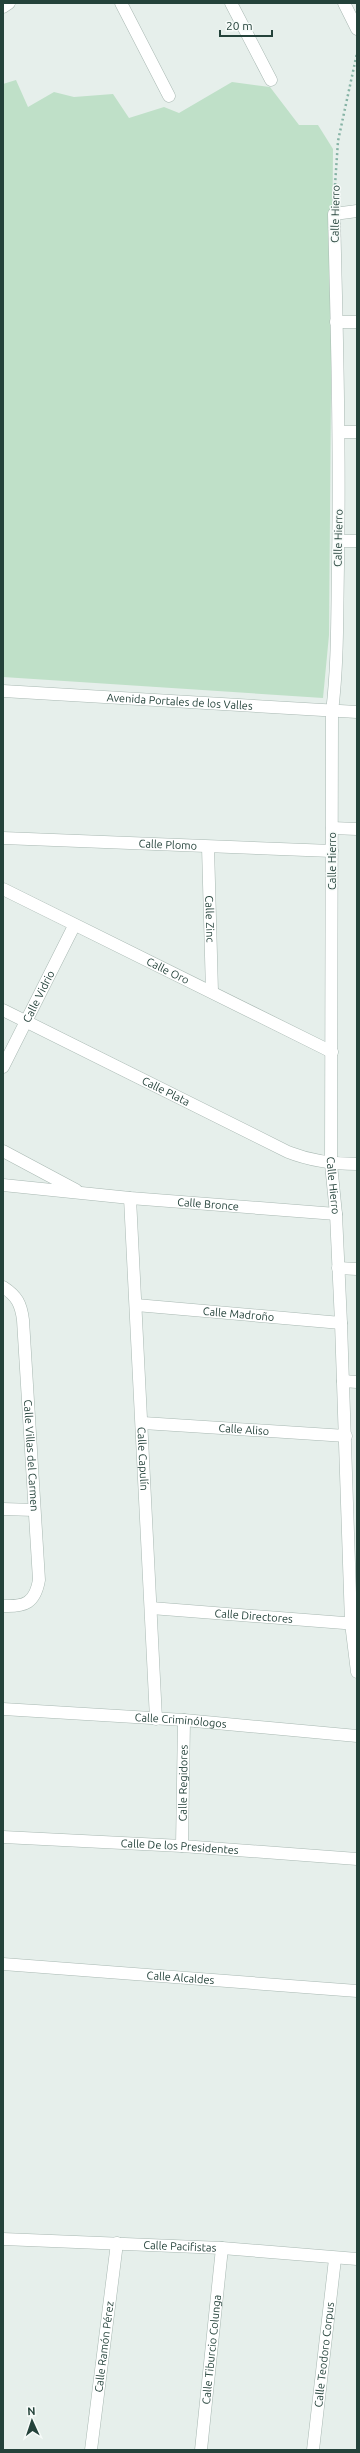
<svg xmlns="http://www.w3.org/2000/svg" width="360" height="2453" viewBox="0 0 360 2453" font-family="Ubuntu,sans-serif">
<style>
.green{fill:#bfe0c8}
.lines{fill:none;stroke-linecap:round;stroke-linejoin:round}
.minor-casing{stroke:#a8b8b2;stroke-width:13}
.path{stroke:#86b3a5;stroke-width:2.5;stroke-dasharray:2 3;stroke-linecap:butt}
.minor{stroke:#fff;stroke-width:12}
.labels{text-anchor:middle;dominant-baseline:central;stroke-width:3;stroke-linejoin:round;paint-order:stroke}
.street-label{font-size:11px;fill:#24423a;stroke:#f7fbf9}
</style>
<rect width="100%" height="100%" fill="#e6efeb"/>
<!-- green -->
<polygon class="green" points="16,80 28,107 54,92 74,97 113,94 129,118 164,107 179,113 232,82 270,87 299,125 318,125 333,149 329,635 323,698 3,677 3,84"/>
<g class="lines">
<!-- minor casing -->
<g class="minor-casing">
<g id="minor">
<polyline points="121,3 169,96"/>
<polyline points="231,3 271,80"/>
<polyline points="344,3 357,29"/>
<polyline points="3,7 9,3"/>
<path id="s1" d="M357,211l-23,3c3,117 6,235 4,352 -1,49 0,97 -6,146l-1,452 5,50 5,109 10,300 6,49"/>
<polyline points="336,322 357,322"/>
<polyline points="339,432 357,432"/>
<polyline points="339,541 357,541"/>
<path id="s2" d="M3,691l354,21"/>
<polyline points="332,828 357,829"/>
<path id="s3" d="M3,838l329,13"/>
<path id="s4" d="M208,847l4,145"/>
<path id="s5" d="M3,889l329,163"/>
<path id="s6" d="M3,1010l285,142c23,9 44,12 69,12"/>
<path id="s7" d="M3,1067l71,-141"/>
<polyline points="3,1151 76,1190"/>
<path id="s8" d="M3,1185l127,13 206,16"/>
<path id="s9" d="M130,1198l26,521"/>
<polyline points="338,1268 357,1269"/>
<path id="s10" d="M3,1287c14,9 18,17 20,33l16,260c-4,23 -14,27 -36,26"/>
<path id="s11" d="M136,1305l205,18"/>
<polyline points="343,1381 357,1382"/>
<path id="s12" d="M143,1423l203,13"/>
<polyline points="3,1509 34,1510"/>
<path id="s13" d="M151,1608l206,16"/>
<path id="s14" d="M3,1709l181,11 173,16"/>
<path id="s15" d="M3,1837l179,9 175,13"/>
<path id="s16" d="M182,1846l2,-126"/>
<path id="s17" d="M3,1964l354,27"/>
<path id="s18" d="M3,2239l219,9 135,11"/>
<path id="s19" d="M91,2450l26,-207"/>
<path id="s20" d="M201,2450l21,-202"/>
<path id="s21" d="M313,2450l22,-191"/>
</g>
</g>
<!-- path -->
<polyline class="path" points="334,200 338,141 357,53"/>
<!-- minor -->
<use href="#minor" class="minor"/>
</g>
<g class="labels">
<!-- street labels -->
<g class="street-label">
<text transform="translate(335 214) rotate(-89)">Calle Hierro</text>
<text transform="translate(338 538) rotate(-89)">Calle Hierro</text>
<text stroke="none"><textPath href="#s2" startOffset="177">Avenida Portales de los Valles</textPath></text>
<text stroke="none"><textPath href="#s3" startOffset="165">Calle Plomo</textPath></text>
<text transform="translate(332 861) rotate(-90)">Calle Hierro</text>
<text stroke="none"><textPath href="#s4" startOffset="72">Calle Zinc</textPath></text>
<text stroke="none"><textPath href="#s5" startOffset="184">Calle Oro</textPath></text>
<text stroke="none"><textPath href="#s7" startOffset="79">Calle Vidrio</textPath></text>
<text stroke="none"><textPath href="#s6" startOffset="182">Calle Plata</textPath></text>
<text stroke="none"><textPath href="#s1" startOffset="995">Calle Hierro</textPath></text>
<text stroke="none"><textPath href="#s8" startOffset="206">Calle Bronce</textPath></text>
<text stroke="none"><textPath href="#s11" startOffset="103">Calle Madroño</textPath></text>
<text stroke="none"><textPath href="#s12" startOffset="101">Calle Aliso</textPath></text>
<text stroke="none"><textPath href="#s10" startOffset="176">Calle Villas del Carmen</textPath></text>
<text stroke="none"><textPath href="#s9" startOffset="261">Calle Capulín</textPath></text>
<text stroke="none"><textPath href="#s13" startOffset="103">Calle Directores</textPath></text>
<text stroke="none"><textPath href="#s14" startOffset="178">Calle Criminólogos</textPath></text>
<text stroke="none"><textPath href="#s16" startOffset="63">Calle Regidores</textPath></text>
<text stroke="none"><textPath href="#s15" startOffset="177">Calle De los Presidentes</textPath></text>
<text stroke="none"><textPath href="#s17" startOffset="178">Calle Alcaldes</textPath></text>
<text stroke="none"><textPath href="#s18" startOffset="177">Calle Pacifistas</textPath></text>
<text stroke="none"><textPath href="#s19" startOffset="104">Calle Ramón Pérez</textPath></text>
<text stroke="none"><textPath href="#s20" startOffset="101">Calle Tiburcio Colunga</textPath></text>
<text stroke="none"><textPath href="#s21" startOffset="96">Calle Teodoro Corpus</textPath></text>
</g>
</g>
<!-- border -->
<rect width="360" height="2453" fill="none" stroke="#24423a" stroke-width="8"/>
<!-- north arrow -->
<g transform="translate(32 2421) rotate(357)" stroke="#f7fbf9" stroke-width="3" paint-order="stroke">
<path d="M0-3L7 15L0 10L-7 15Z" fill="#24423a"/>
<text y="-6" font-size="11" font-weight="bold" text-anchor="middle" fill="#24423a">N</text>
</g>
<!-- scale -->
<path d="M220 30v6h52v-6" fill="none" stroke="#24423a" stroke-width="2"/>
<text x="226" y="30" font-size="12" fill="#24423a" stroke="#f7fbf9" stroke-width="3" paint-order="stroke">20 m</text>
</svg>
